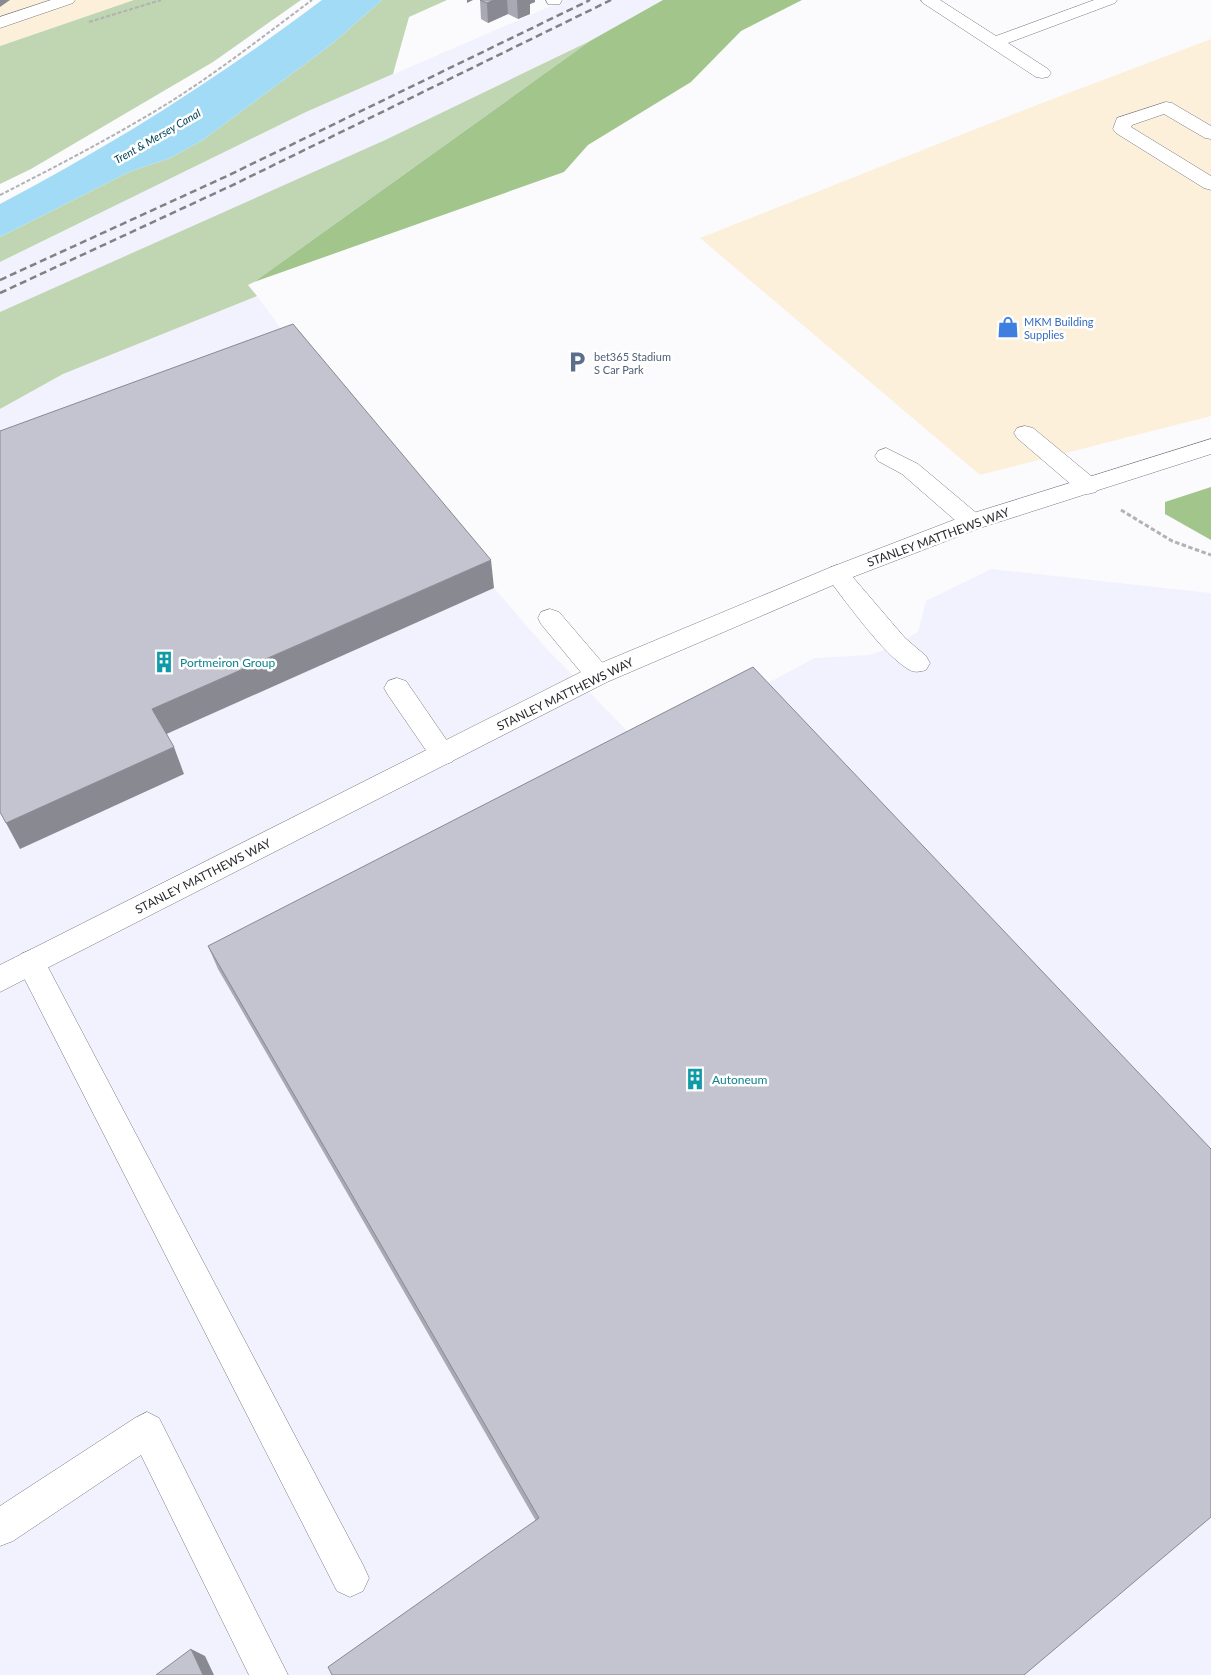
<svg xmlns="http://www.w3.org/2000/svg" width="1211" height="1675" viewBox="0 0 1211 1675" font-family="Lato,sans-serif">
<style>
.commercial{fill:#fcf0db}
.built{fill:#f1f2fd}
.green{fill:#c0d6b2}
.forest{fill:#a2c58c}
.water{fill:#a2dbf6}
.lines{fill:none;stroke-linecap:round;stroke-linejoin:round}
.lane-casing{stroke:#787983;stroke-width:1}
.secondary-casing{stroke:#787983;stroke-width:1}
.path-far1{stroke:#b1b2b4;stroke-width:2;stroke-dasharray:4 2;stroke-linecap:butt}
.path{stroke:#b1b2b4;stroke-width:3;stroke-dasharray:4.5 2.5;stroke-linecap:butt}
.lane{fill:#fff;fill-rule:evenodd}
.secondary{fill:#fff;fill-rule:evenodd}
.rail{stroke:#818184;stroke-width:2.5;stroke-dasharray:7 4;stroke-linecap:butt}
.wall{fill:#a8a9b2}
.shaded-wall{fill:#888991}
.building{fill:#c3c4cf;stroke:#888991}
.labels{text-anchor:middle;dominant-baseline:central;stroke-width:5;stroke-linejoin:round;paint-order:stroke}
.far-water-label{font-size:11px;font-style:italic;fill:#01435a;stroke:#fff}
.far-shop-label{font-size:11px;fill:#366cbe;stroke:#fff;text-anchor:start}
.far-service-label{font-size:11px;fill:#4e5e75;stroke:#fff;text-anchor:start}
.street-label{font-size:12px;fill:#28292c;stroke:#fff}
.culture-label{font-size:12px;fill:#0d838f;stroke:#fff;text-anchor:start}
</style>
<rect width="100%" height="100%" fill="#fbfbfd"/>
<!-- commercial -->
<g class="commercial">
<polygon points="0,0 134,0 0,46"/>
<polygon points="1211,39 1211,416 980,475 700,238 1029,108"/>
</g>
<!-- built -->
<g class="built">
<polygon points="565,0 663,0 590,41 383,141 0,338 0,262 306,112"/>
<polygon points="257,296 299,353 494,588 545,647 644,748 815,658 870,655 896,645 918,632 926,601 991,569 1211,593 1211,1675 0,1675 0,409 63,374"/>
</g>
<!-- green -->
<g class="green">
<polygon points="134,0 301,0 213,62 31,169 0,184 0,46"/>
<polygon points="382,0 447,0 409,17 393,74 306,112 0,262 0,237 129,172 170,158 203,140 332,44"/>
<polygon points="590,41 254,282 248,285 257,296 63,374 0,409 0,312 383,141"/>
</g>
<!-- forest -->
<g class="forest">
<polygon points="663,0 802,0 741,31 691,82 588,145 564,172 254,282 590,41"/>
<polygon points="1211,487 1211,540 1165,514 1165,502"/>
</g>
<!-- water -->
<path class="water" d="M322,0h60l-50,44 -129,96 -33,18 -41,14 -129,65v-33c113,-59 220,-127 322,-204z"/>
<g class="lines">
<!-- lane casing -->
<g class="lane-casing">
<g id="lane">
<polygon points="51,0 75,0 73,3 0,28 0,17"/>
<polygon points="546,0 562,0 560,4 548,4"/>
<polygon points="921,0 940,0 996,36 1094,0 1117,0 1115,3 1008,43 1048,69 1051,73 1048,77 1042,78 1036,77 923,3"/>
<polygon points="1166,102 1172,103 1211,126 1211,139 1205,138 1164,114 1132,125 1131,127 1211,176 1211,190 1204,188 1116,133 1113,129 1117,118"/>
<polygon points="1025,426 1033,428 1096,480 1099,486 1096,492 1088,494 1080,492 1017,438 1014,433 1017,428"/>
<polygon points="886,448 918,464 980,516 984,522 980,528 972,530 964,528 902,474 878,461 875,456 878,451"/>
<path d="M837,565l8,3 60,70 21,18 4,7 -4,7c-7,2 -12,3 -18,-1 -25,-15 -60,-65 -79,-89l-4,-6 4,-6z"/>
<polygon points="550,609 559,612 607,668 611,675 607,682 598,685 589,682 541,624 538,618 541,612"/>
<polygon points="397,678 406,681 452,748 456,755 452,762 443,765 434,762 388,695 384,688 388,681"/>
<polygon points="31,950 41,954 363,1565 369,1578 363,1591 350,1597 337,1591 21,972 16,963 21,954"/>
<polygon points="147,1412 159,1418 288,1675 249,1675 141,1455 13,1541 0,1546 0,1506 135,1418"/>
</g>
</g>
<!-- secondary casing -->
<g class="secondary-casing">
<polygon id="secondary" points="1211,439 1211,454 980,528 845,580 607,682 0,992 0,965 589,668 829,568 964,516"/>
</g>
<!-- path-far1 -->
<g class="path-far1">
<polyline points="89,22 161,0"/>
<path d="M0,195c57,-29 115,-59 170,-93 49,-31 95,-67 142,-102"/>
</g>
<!-- path -->
<polyline class="path" points="1121,510 1172,541 1211,555"/>
<!-- lane -->
<use href="#lane" class="lane"/>
<!-- secondary -->
<use href="#secondary" class="secondary"/>
<!-- rail -->
<g class="rail">
<polyline points="0,280 227,176 590,0"/>
<polyline points="0,293 235,184 611,0"/>
</g>
</g>
<!-- wall -->
<g class="wall">
<polygon points="480,0 535,0 535,2 530,4 530,14 518,19 508,14 488,23 481,19"/>
<polygon points="208,946 1211,1149 536,1521 218,969"/>
</g>
<!-- shaded-wall -->
<g class="shaded-wall">
<polygon points="0,0 10,0 0,7"/>
<polygon points="467,0 473,0 467,3"/>
<polygon points="494,0 507,0 508,14 488,23 487,3"/>
<polygon points="517,0 535,0 535,2 530,4 530,14 518,19"/>
<polygon points="491,560 494,588 162,736 152,709"/>
<polygon points="174,747 184,774 20,849 6,823"/>
<polygon points="191,1649 205,1656 214,1675 203,1675"/>
</g>
<!-- building -->
<g class="building">
<polygon points="480,0 494,0 487,3"/>
<polygon points="293,324 491,560 152,709 174,747 6,823 0,812 0,431"/>
<polygon points="753,667 1211,1149 1211,1517 1024,1675 332,1675 328,1667 539,1518 208,946"/>
<polygon points="191,1649 203,1675 156,1675"/>
</g>
<!-- icons -->
<defs>
<g id="shop-bare" transform="scale(1.725)"><path d="M-5-2.5h2.3a2.7 3.5 0 0 1 5.4 0H5L5.5 6h-11ZM-1.5-2.5h3a1.5 2.3 0 0 0-3 0Z" fill="#3f7fe0" stroke="#fff" stroke-width="2.5" paint-order="stroke"/></g>
<g id="parking-bare" transform="scale(1.725)"><path d="M-3.5-5.5H1a3.5 3.5 0 0 1 0 7H-1V5.5H-3.5ZM-1-3.4V-.6H.8a1.4 1.4 0 0 0 0-2.8Z" fill="#5c6f8a" stroke="#fff" stroke-width="2.5" paint-order="stroke"/></g>
<g id="building-bare" transform="scale(1.725)"><path d="M-4-6H4V6H1V3H-1V6H-4ZM-2.5-4.3h1.7v1.8h-1.7ZM.8-4.3h1.7v1.8H.8ZM-2.5-1h1.7V.8h-1.7ZM.8-1h1.7V.8H.8Z" fill="#0f9aa8" stroke="#fff" stroke-width="2.5" paint-order="stroke"/></g>
</defs>
<g fill-rule="evenodd">
<use href="#shop-bare" x="1008" y="327"/>
<use href="#parking-bare" x="577" y="362"/>
<use href="#building-bare" x="164" y="662"/>
<use href="#building-bare" x="695" y="1079"/>
</g>
<g class="labels">
<!-- far-water labels -->
<g class="far-water-label">
<text transform="translate(157 136) rotate(-30)">Trent &amp; Mersey Canal</text>
</g>
<!-- far-shop labels -->
<g class="far-shop-label">
<text x="1024" y="321">MKM Building<tspan x="1024" dy="13">Supplies</tspan></text>
</g>
<!-- far-service labels -->
<g class="far-service-label">
<text x="594" y="356">bet365 Stadium<tspan x="594" dy="13">S Car Park</tspan></text>
</g>
<!-- street labels -->
<g class="street-label">
<text transform="translate(938 537) rotate(-20)">STANLEY MATTHEWS WAY</text>
<text transform="translate(565 694) rotate(-26)">STANLEY MATTHEWS WAY</text>
<text transform="translate(203 876) rotate(-27)">STANLEY MATTHEWS WAY</text>
</g>
<!-- culture labels -->
<g class="culture-label">
<text x="180" y="662">Portmeiron Group</text>
<text x="712" y="1079">Autoneum</text>
</g>
</g>
</svg>
